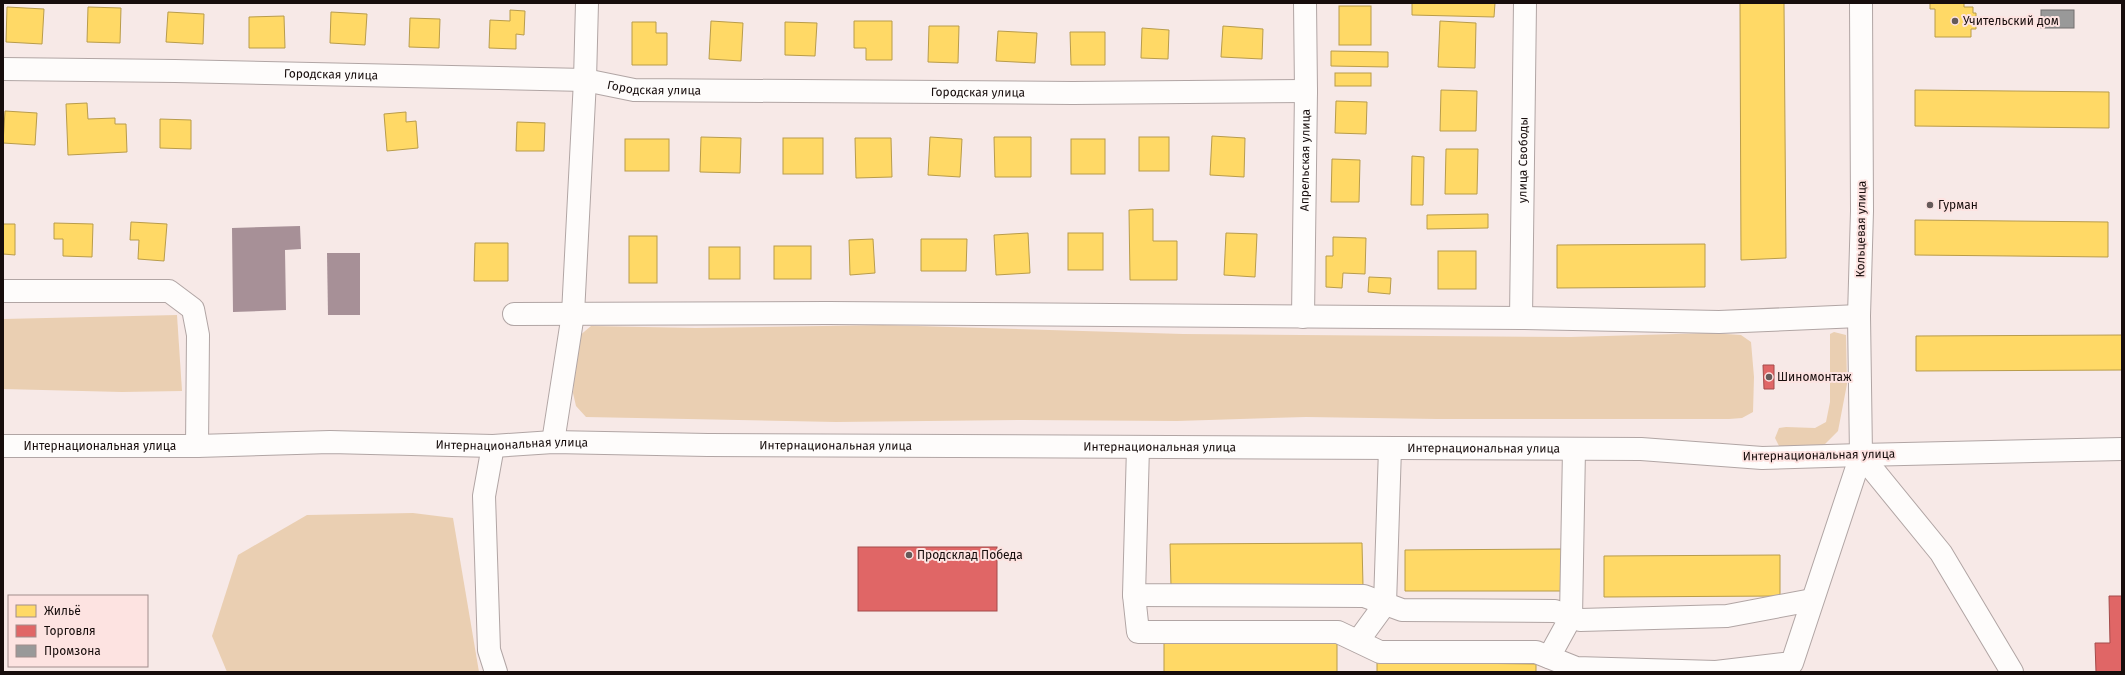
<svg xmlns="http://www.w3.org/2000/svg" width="2125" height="675" viewBox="0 0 2125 675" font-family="'Fira Sans',sans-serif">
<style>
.green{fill:#eacfb2}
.homes{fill:#ffd966;stroke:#b99c4b}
.shops{fill:#e06666;stroke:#a44b4b}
.industry{fill:#999;stroke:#726f6f}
.building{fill:#a79097}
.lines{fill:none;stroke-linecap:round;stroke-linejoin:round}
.minor-casing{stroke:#b1a5a4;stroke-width:24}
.major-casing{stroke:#b1a5a4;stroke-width:24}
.minor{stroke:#fefcfb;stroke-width:22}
.major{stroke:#fefcfb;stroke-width:22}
.poi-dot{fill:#655a59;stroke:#fde3e1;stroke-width:1.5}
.labels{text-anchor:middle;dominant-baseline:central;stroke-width:4;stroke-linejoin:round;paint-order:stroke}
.poi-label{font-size:12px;fill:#170d0c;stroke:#fde3e1;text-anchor:start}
.street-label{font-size:12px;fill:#170d0c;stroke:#fde3e1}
</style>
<rect width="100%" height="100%" fill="#f7e9e7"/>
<!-- green -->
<g class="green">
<polygon points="177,315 182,391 122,392 3,389 3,319"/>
<polygon points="883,325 1183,334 1571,337 1711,333 1741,335 1751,342 1754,377 1753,412 1742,418 1729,419 1437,419 1306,417 1177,421 1023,420 836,422 586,417 576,406 573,393 578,337 591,326 696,328"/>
<polygon points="1834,332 1846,335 1847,384 1838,431 1825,444 1811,450 1779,446 1775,438 1779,428 1786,427 1815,428 1826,422 1830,402 1830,334"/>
<polygon points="413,513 453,518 479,672 227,672 212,636 238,555 307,515"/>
</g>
<!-- homes -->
<g class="homes">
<polygon points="1412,3 1495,3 1494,17 1412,15"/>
<polygon points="1740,3 1784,3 1786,258 1741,260"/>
<polygon points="1930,3 1964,3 1964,7 1973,7 1973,13 1976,13 1976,29 1971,29 1971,37 1935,37 1935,9 1930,9"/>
<rect x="1339" y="6" width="32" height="39"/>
<polygon points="7,7 44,9 42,44 6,42"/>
<polygon points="88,7 121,8 120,43 87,42"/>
<polygon points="510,10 525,11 524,35 516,34 516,49 489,48 490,20 510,21"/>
<polygon points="168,12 204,14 203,44 166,42"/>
<polygon points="331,12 367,14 365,45 330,43"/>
<polygon points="284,16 285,48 249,48 249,17"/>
<polygon points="410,18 440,19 439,48 409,47"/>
<polygon points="711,21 743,23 741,61 709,59"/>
<polygon points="854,21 892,21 892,60 866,60 866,48 854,48"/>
<polygon points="1440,21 1476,23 1475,68 1438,67"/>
<polygon points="632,22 656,22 656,33 667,33 667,65 632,65"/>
<polygon points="785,22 817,23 815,56 785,55"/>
<polygon points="929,26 959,26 958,63 928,62"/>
<polygon points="1223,26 1263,29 1262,59 1221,57"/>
<polygon points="1142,28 1169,30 1168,59 1141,58"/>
<polygon points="998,31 1037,33 1035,63 996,61"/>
<polygon points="1070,32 1105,32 1105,65 1071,65"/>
<polygon points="1331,51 1388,52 1388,67 1331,66"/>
<rect x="1335" y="73" width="36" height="13"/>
<polygon points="1441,90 1477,91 1476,131 1440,131"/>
<polygon points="1915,90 2109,92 2109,128 1915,126"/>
<polygon points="1336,101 1367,102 1366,134 1335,133"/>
<polygon points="87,103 88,119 115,118 115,124 126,124 127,152 68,155 66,104"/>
<polygon points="5,111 37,113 35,145 3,143"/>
<polygon points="406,112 406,122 416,121 418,148 387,151 384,114"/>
<polygon points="160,119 191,120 191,149 160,148"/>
<polygon points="517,122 545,123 544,151 516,151"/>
<polygon points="1212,136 1245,138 1244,177 1210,175"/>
<polygon points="701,137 741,138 740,173 700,172"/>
<polygon points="930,137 962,139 960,177 928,175"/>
<polygon points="994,137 1031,137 1031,177 995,177"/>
<rect x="1139" y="137" width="30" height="34"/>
<rect x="783" y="138" width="40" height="36"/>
<polygon points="855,138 891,138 892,177 856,178"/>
<rect x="625" y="139" width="44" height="32"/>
<rect x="1071" y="139" width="34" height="35"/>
<polygon points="1446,149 1478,149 1477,194 1445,194"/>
<polygon points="1412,156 1424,157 1423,205 1411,205"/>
<polygon points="1332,159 1360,160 1359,202 1331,202"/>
<polygon points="1153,209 1153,241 1177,241 1177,280 1130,280 1129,210"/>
<polygon points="1488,214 1488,228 1427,229 1427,215"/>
<polygon points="1915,220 2108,222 2108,257 1915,255"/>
<polygon points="131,222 167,224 164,261 138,259 139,240 130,240"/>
<polygon points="54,223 93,224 92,257 63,256 63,239 54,239"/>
<polygon points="3,224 15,224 15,255 3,254"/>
<polygon points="1028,233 1030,273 996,275 994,235"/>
<rect x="1068" y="233" width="35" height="37"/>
<polygon points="1226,233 1257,234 1255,277 1224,275"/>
<rect x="629" y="236" width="28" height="47"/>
<polygon points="1333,237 1366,238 1365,274 1343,273 1342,288 1326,287 1326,256 1333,256"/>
<polygon points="873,239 875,273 850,275 849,240"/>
<polygon points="921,239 967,239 966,271 921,271"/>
<polygon points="475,243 508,243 508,281 474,281"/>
<polygon points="1705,244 1705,287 1557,288 1557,245"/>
<rect x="774" y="246" width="37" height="33"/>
<rect x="709" y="247" width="31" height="32"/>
<rect x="1438" y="251" width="38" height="38"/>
<polygon points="1369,277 1391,278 1390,294 1368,292"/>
<polygon points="2122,335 2122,370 1916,371 1916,336"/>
<polygon points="1362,543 1363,586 1171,587 1170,544"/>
<polygon points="1562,549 1562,591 1405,591 1405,550"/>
<polygon points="1780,555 1780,596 1604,597 1604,556"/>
<rect x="1164" y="640" width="173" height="32"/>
<polygon points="1377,662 1536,664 1536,672 1377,672"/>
</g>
<!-- shops -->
<g class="shops">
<polygon points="1763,365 1774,365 1774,389 1764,389"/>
<rect x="858" y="547" width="139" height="64"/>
<polygon points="2109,596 2122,596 2122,672 2096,672 2095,643 2110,643"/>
</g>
<!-- industry -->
<rect class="industry" x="2041" y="10" width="33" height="18"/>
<!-- building -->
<g class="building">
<polygon points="300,226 301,249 285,250 286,310 233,312 232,228"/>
<polygon points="327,253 360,253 360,315 328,315"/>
</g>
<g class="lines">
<!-- minor casing -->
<g class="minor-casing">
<g id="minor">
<path id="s1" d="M3,69l172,2 410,9 49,10 439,3 233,-2"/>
<polyline points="3,291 169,291 193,309 198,335 197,446"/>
<polyline points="514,314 828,313 1521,318 1719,322 1859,316"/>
<path id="s2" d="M1303,317l3,-226 -1,-88"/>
<path id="s3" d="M1521,318l4,-315"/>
<polyline points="553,442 573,314 585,80 587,3"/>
<path id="s4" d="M3,446h194l133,-4 163,4 60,-4 155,3 933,4 121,9 99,-3"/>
<polyline points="493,446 484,496 489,650 496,672"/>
<polyline points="1138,447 1134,595 1364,596 1402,610 1555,611 1580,620 1727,616 1812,600"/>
<polyline points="1861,455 1941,553 2012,672"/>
<polyline points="1134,595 1138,632 1338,632 1380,652 1536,652 1576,668 1716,672 1792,663 1861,455"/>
<polyline points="1358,641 1385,604 1390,448"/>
<polyline points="1549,657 1571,617 1574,449"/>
</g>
</g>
<!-- major casing -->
<g class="major-casing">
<polyline id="major" points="1861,3 1862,211 1859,316 1861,455 2122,449"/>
</g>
<!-- minor -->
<use href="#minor" class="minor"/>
<!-- major -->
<use href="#major" class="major"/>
</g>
<!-- markers -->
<g class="poi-dot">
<circle cx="1955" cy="21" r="4"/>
<circle cx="1930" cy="205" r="4"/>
<circle cx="1769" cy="377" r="4"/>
<circle cx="909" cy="555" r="4"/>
</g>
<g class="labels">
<!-- poi labels -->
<g class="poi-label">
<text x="1963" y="21">Учительский дом</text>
<text x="1938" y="205">Гурман</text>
<text x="1777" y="377">Шиномонтаж</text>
<text x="917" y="555">Продсклад Победа</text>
</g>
<!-- street labels -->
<g class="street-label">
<text stroke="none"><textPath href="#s1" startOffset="328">Городская улица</textPath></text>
<text stroke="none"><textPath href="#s1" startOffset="652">Городская улица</textPath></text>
<text stroke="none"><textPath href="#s1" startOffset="976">Городская улица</textPath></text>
<text stroke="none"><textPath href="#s2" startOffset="157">Апрельская улица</textPath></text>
<text stroke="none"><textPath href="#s3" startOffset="158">улица Свободы</textPath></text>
<text transform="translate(1861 229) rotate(-89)">Кольцевая улица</text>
<text stroke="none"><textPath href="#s4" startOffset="509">Интернациональная улица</textPath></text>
<text stroke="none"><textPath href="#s4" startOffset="97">Интернациональная улица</textPath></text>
<text stroke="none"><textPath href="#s4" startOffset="833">Интернациональная улица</textPath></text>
<text stroke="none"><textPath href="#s4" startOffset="1157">Интернациональная улица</textPath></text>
<text stroke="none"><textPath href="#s4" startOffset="1481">Интернациональная улица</textPath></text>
<text transform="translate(1819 455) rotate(-1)">Интернациональная улица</text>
</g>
</g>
<!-- border -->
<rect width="2125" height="675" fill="none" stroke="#170d0c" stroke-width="8"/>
<!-- legend -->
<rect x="8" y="595" width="140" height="72" fill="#fde3e1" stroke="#a18d8c"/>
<rect x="16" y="605" width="20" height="12" fill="#ffd966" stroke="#a18d8c"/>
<text x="44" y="615" font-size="12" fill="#170d0c">Жильё</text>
<rect x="16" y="625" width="20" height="12" fill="#e06666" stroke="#a18d8c"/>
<text x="44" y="635" font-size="12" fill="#170d0c">Торговля</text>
<rect x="16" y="645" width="20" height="12" fill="#999999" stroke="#a18d8c"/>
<text x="44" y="655" font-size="12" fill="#170d0c">Промзона</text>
</svg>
